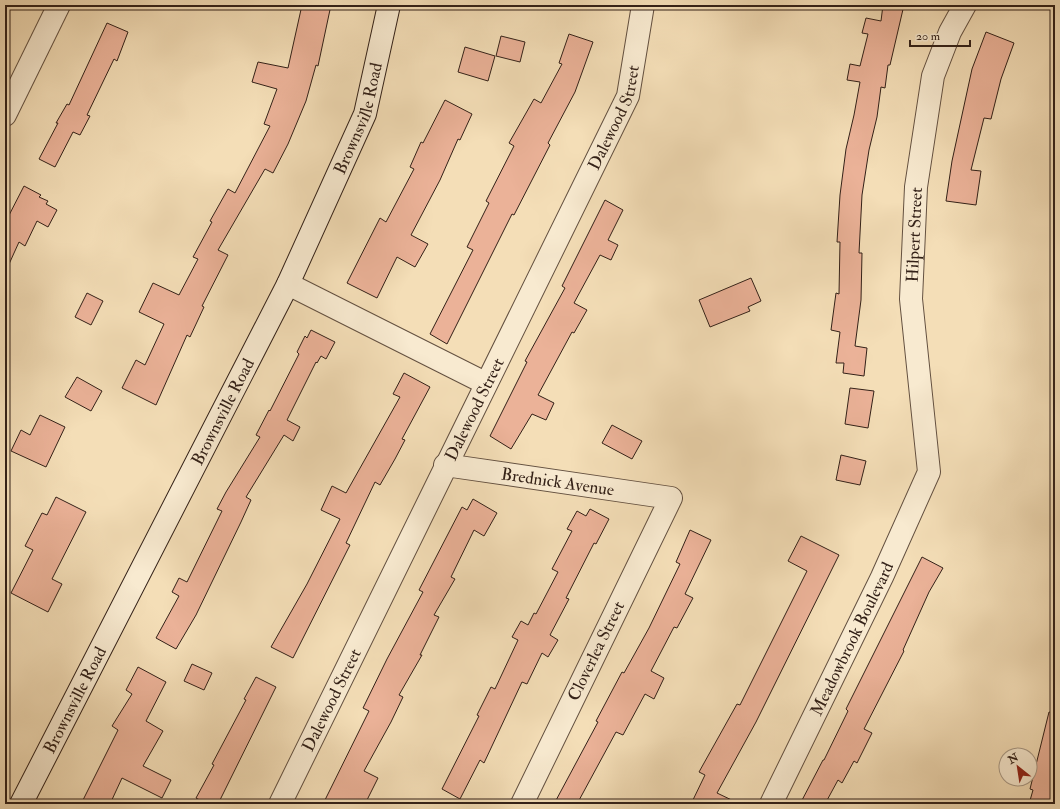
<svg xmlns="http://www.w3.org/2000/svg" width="1060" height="809" viewBox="0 0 1060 809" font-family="'IM FELL Double Pica',serif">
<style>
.building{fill:#ebb298;stroke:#332118}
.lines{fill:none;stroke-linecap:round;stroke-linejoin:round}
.minor-casing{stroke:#635040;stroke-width:24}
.secondary-casing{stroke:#332118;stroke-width:24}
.minor{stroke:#f8ead0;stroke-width:22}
.secondary{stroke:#f8ead0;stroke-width:22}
.labels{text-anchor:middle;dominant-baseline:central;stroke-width:3.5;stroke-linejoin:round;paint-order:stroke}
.street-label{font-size:17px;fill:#332118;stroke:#f8ead0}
</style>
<rect width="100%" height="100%" fill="#f4deb7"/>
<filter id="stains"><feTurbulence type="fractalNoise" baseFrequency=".005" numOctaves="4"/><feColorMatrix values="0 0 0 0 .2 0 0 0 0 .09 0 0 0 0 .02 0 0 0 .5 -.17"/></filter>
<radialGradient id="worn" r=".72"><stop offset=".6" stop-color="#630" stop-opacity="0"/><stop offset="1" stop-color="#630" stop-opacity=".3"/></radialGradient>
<!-- building -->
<g class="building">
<polygon points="302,5 331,5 318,66 316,65 306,101 288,144 273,173 265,169 218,250 228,255 202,306 204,307 190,337 187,335 156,405 122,388 136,360 145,365 164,324 139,312 153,283 179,295 198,259 193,257 212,222 210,221 228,189 235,193 270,126 264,124 277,89 252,82 258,62 288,68"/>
<polygon points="883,5 904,5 890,65 888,65 885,88 881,87 877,117 869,150 862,195 859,253 862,253 861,300 855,346 867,348 864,376 843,373 844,363 836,363 840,332 831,330 836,293 839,294 840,242 837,242 840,195 846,149 854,115 860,82 847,80 850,64 860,66 868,34 862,33 866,18 881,21"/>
<polygon points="107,23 128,32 117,61 114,59 87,115 90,116 80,135 73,132 55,167 39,159 58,123 56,123 67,104 69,105"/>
<polygon points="986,32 1014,43 1001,79 991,119 984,118 971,170 981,171 976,205 946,201 952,161 972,69"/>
<polygon points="569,34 593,42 575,92 548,143 550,145 514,215 512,214 447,344 430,334 473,250 467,247 489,203 486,201 514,146 509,143 534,99 541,103 562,64 559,63"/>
<polygon points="501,36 525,42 520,62 496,56"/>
<polygon points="465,47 495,56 488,81 458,72"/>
<polygon points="445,100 472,114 460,140 458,139 440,180 411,235 428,244 415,267 397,257 377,298 347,283 380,218 386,222 414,169 410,167 421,142 423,143"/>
<polygon points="24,186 41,195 39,197 48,201 46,204 57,210 48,227 37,221 25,246 19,242 5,273 5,223"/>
<polygon points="605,200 623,210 608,240 618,245 611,260 600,255 574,303 587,310 574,333 572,332 538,395 554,403 546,420 532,414 511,449 490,436 527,362 525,361 565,288 562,286"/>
<polygon points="751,278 761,301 748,307 750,311 710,327 699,300"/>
<polygon points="87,293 103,301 91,325 75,317"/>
<polygon points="311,330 335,342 326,359 321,356 317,363 316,362 287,420 300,427 293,441 284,435 246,497 251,500 241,522 196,615 176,649 156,638 179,596 172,592 179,578 187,582 222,511 217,509 226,492 260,437 256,435 269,410 270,411 299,354 297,352 305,336 307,338"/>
<polygon points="404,373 430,387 402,439 405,440 395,459 380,485 375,482 346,543 350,545 293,658 271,647 307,584 340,519 321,510 332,486 346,493 400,397 393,394"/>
<polygon points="77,377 102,391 91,411 65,397"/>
<polygon points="850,388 874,391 868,428 845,424"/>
<polygon points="40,415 65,427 46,467 11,451 21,430 30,435"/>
<polygon points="612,425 642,441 632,459 602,443"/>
<polygon points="841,455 866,461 860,485 836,480"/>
<polygon points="56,497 86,512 52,579 62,584 48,612 11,593 33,550 25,546 42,513 47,515"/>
<polygon points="473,499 497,513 484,536 474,530 451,577 455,579 434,615 439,617 420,655 422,655 399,695 403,697 391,722 364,771 378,778 365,804 323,804 369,711 363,708 387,659 423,592 419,590 462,507 467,510"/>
<polygon points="590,509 609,519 596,544 594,543 566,598 569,599 550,635 558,640 548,657 542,653 527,684 522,682 484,763 480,760 460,799 442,789 479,716 477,715 491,687 495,689 518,640 512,637 521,621 528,625 534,613 536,614 558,572 552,569 572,531 567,529 577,511 586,516"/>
<polygon points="690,530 711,540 685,594 693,598 677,628 674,627 651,671 664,678 654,699 645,694 623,735 616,732 577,804 554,804 598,722 596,721 622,672 624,673 649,628 680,564 676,562"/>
<polygon points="801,536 839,555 756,722 717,793 740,804 691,804 705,775 699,772 737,704 740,705 807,571 788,561"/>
<polygon points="922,557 943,568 929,592 903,650 904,651 864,729 872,733 857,763 854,761 842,783 838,780 825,804 800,804 823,760 824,760 848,711 846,709"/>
<polygon points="192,664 212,673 204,690 184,681"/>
<polygon points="138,667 166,682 146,721 163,731 143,766 171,780 162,798 122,778 110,804 81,804 118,730 112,726 132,694 126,690"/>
<polygon points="256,677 276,687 218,804 207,804 196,798 214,765 212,764 246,700 244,699"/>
<polygon points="1049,712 1055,713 1055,804 1029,804 1033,790 1030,789"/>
</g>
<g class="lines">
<!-- minor casing -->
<g class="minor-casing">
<g id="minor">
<polyline points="5,115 59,5"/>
<polyline points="288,284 485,383"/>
<path id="s1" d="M445,465l226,33 -149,306"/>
<path id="s2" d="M280,804l348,-708 15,-91"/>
<path id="s3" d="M771,804l111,-227 47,-105 -18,-173 5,-112 17,-111 17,-44 15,-27"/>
</g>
</g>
<!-- secondary casing -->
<g class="secondary-casing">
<g id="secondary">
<path id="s4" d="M21,804l267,-520 77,-170 24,-109"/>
</g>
</g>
<!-- minor -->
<use href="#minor" class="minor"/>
<!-- secondary -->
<use href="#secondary" class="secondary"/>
</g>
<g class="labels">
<!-- street labels -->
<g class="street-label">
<text stroke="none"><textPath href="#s2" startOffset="764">Dalewood Street</textPath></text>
<text stroke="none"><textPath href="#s4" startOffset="765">Brownsville Road</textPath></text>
<text stroke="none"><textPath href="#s3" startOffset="606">Hilpert Street</textPath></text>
<text stroke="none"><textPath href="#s2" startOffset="440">Dalewood Street</textPath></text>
<text stroke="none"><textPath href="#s4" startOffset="441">Brownsville Road</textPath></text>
<text stroke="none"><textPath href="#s1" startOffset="114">Brednick Avenue</textPath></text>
<text stroke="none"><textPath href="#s3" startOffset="184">Meadowbrook Boulevard</textPath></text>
<text transform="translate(596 651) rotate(-64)">Cloverlea Street</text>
<text stroke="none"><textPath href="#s2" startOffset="116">Dalewood Street</textPath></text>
<text stroke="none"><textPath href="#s4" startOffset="117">Brownsville Road</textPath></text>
</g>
</g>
<!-- margin -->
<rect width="1060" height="809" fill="none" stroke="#f4deb7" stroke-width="20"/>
<rect x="6" y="6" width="1048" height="797" fill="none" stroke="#332118" stroke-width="2"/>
<rect x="10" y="10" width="1040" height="789" fill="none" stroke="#332118"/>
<!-- north arrow -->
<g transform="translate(1018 767) rotate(330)"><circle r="19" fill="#f8ead0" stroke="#a99a86"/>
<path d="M0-3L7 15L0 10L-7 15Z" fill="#8f2418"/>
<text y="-6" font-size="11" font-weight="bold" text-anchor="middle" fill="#332118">N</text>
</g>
<!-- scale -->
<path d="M910 40v6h60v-6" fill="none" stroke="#332118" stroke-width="2"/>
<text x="916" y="40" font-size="12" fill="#332118" stroke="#f8ead0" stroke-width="3" paint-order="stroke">20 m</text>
<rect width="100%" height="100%" filter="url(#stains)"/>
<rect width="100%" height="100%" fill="url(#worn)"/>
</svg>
